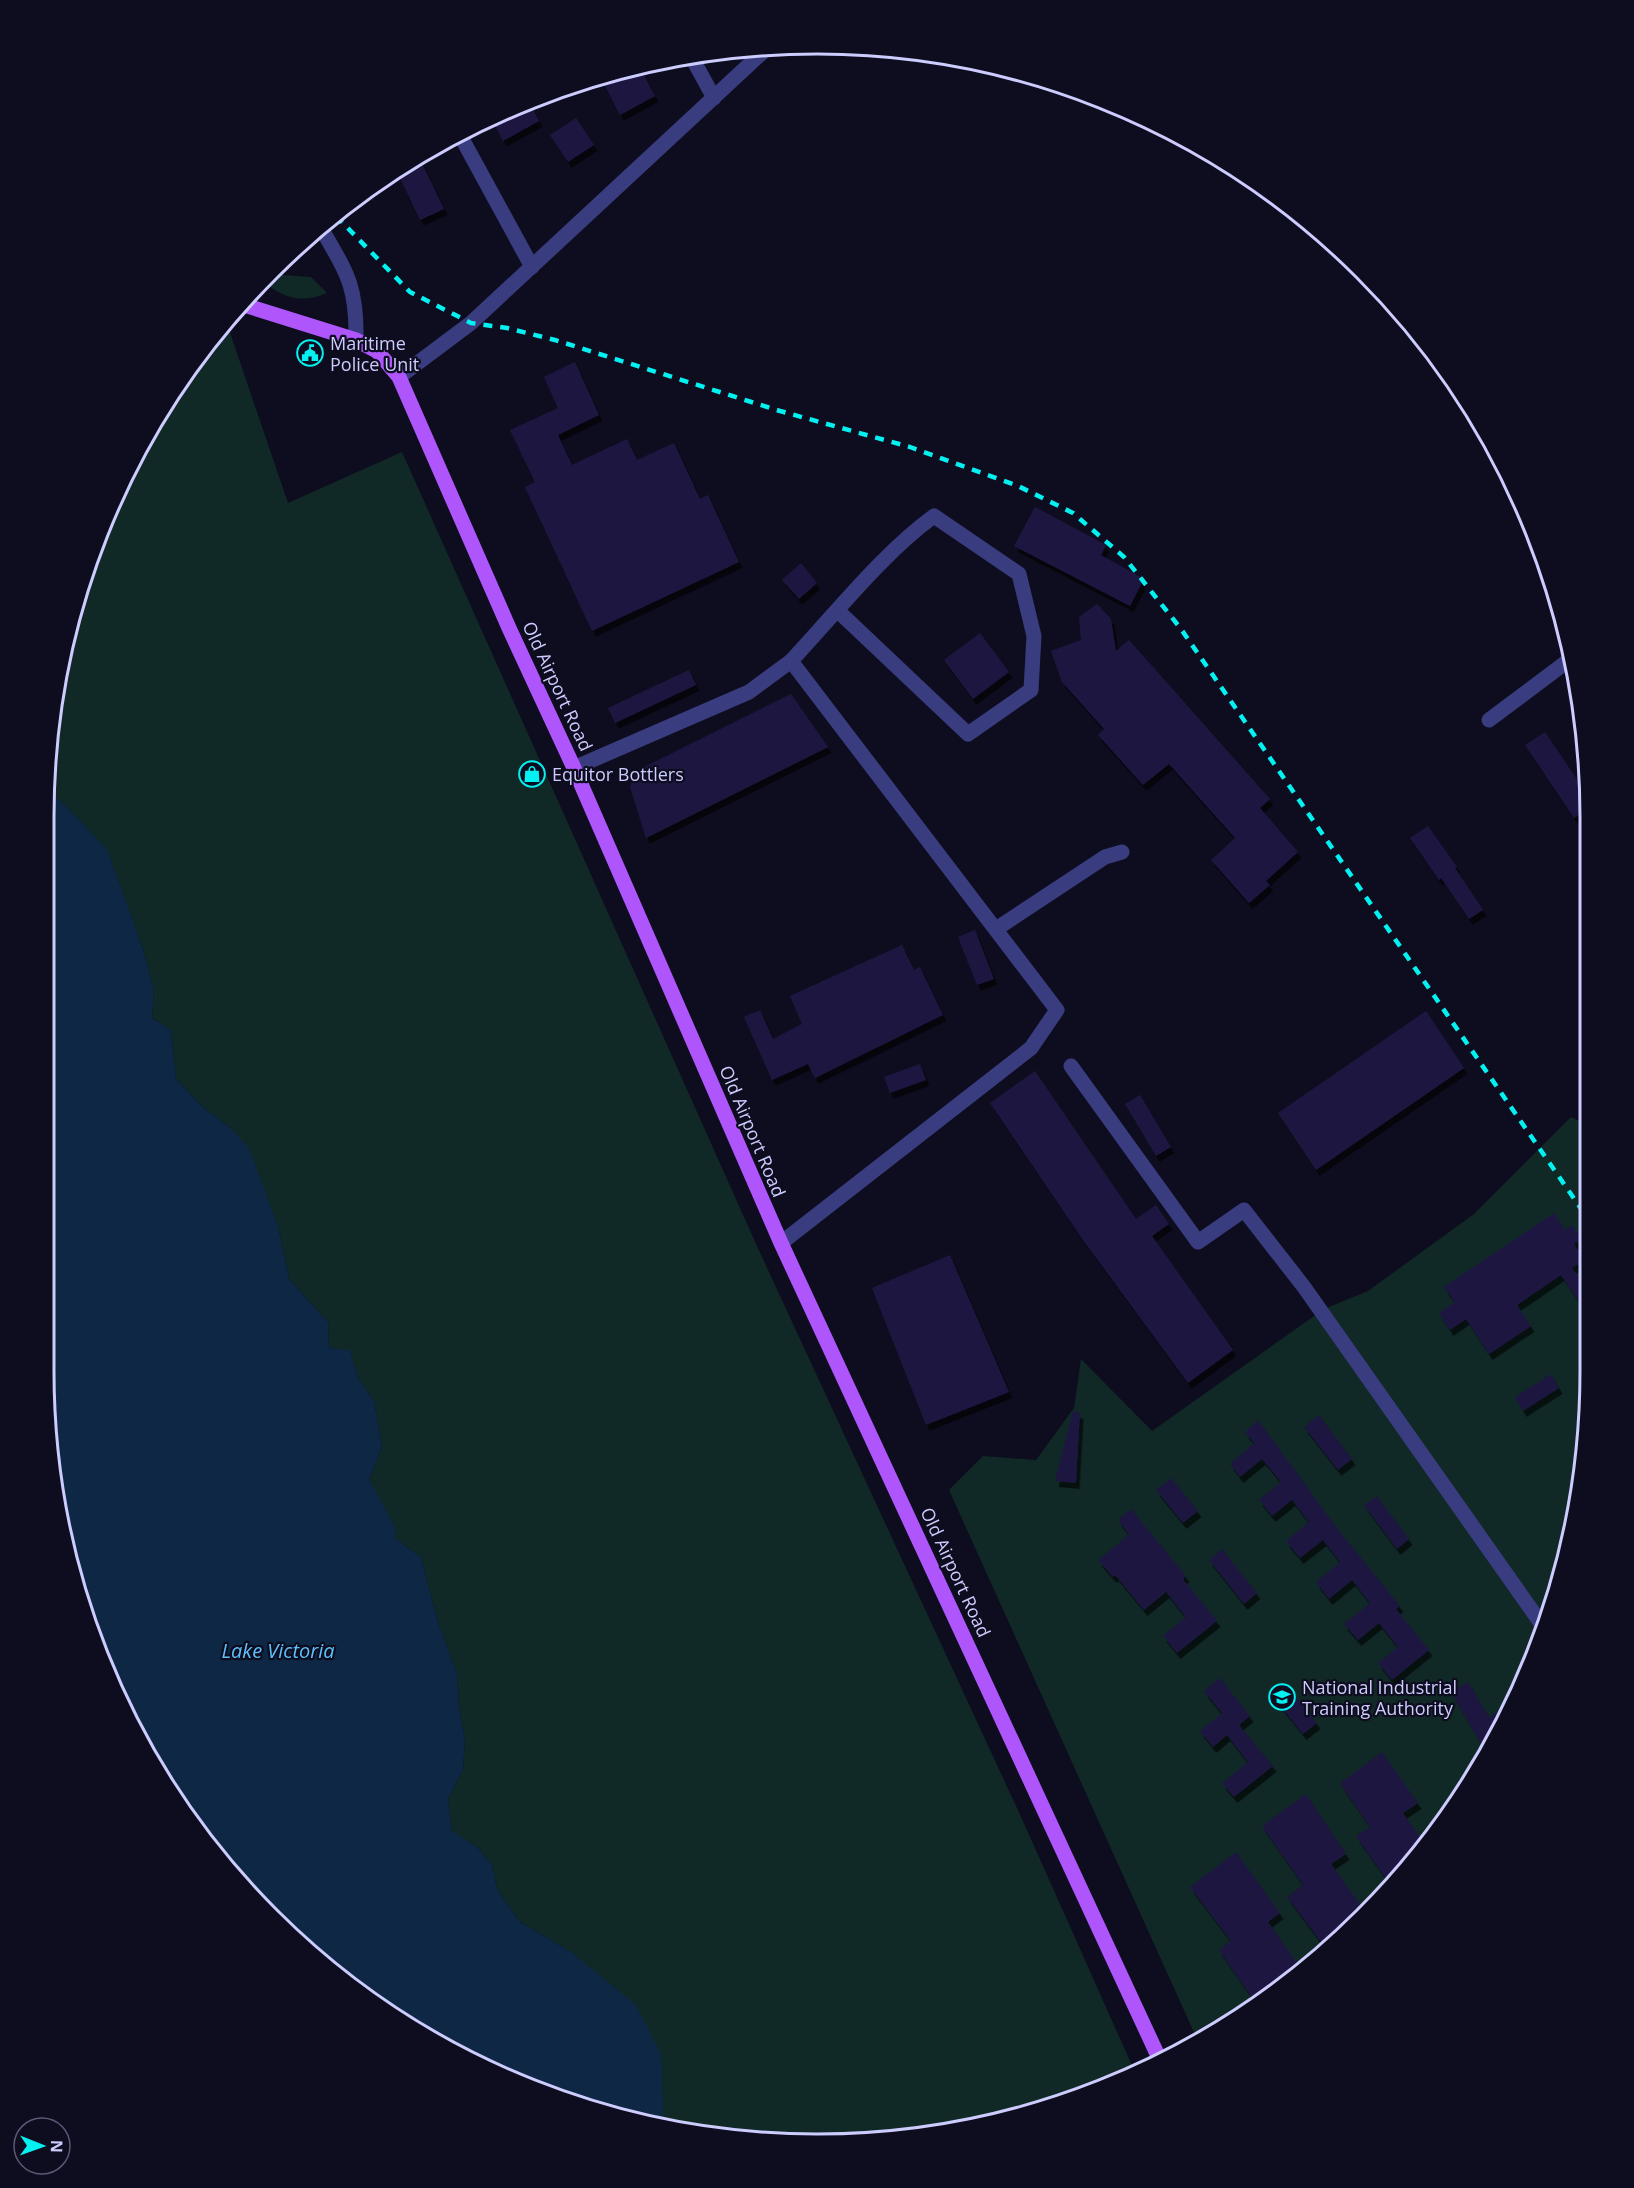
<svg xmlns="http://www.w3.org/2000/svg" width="1634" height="2188" viewBox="0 0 1634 2188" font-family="'Open Sans',sans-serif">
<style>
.green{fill:#102926}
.water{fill:#0d2744}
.building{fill:#1d1940;filter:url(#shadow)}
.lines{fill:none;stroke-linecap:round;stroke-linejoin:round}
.minor{stroke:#393c7e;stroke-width:15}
.major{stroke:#ae55fc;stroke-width:15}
.rail{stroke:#04f1f2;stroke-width:4.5;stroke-dasharray:9 8;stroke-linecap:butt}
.labels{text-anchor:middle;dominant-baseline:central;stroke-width:4.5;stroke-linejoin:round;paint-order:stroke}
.poi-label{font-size:18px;fill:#cdccfe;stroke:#0e0d1f;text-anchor:start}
.street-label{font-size:18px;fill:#cdccfe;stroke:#0e0d1f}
.water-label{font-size:20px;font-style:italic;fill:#5cc1fc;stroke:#0e0d1f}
.rim{fill:none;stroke:#cdccfe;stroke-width:3}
</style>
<defs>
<filter id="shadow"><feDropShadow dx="3.5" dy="6" stdDeviation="0" flood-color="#0009"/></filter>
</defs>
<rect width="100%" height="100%" fill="#0e0d1f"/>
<!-- green -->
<g class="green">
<path d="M286,257l-3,18 28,2 16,16c-27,11 -44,5 -66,-13z"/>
<polygon points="226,321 288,503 402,452 756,1244 1022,1819 1134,2070 1066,2103 868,2143 664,2129 662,2120 571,1952 519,1921 497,1889 492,1864 476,1846 452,1832 448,1799 463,1770 465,1739 459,1708 457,1674 437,1619 421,1557 396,1539 369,1480 382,1447 374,1401 358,1378 350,1351 329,1348 328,1322 289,1279 278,1226 231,1128 205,1109 176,1079 171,1030 152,1018 154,990 143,949 107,850 62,802 45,790 45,767 70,616 123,475 203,346"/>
<polygon points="1571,1117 1584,1123 1584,1472 1550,1619 1487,1758 1398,1881 1247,2014 1197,2039 949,1490 983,1456 1036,1460 1074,1408 1081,1359 1152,1431 1324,1309 1368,1291 1474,1214"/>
</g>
<!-- water -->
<polygon class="water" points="45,790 62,802 107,849 143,949 154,990 152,1018 171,1030 176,1079 205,1109 231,1128 249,1148 278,1226 289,1279 328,1322 329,1348 350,1350 358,1378 374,1401 382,1447 369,1480 395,1526 396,1539 421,1557 437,1619 457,1674 459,1708 465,1739 463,1770 448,1799 452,1831 476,1846 492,1864 497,1889 519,1921 571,1952 636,2005 661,2054 664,2129 475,2065 346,1985 270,1918 147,1758 70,1572 44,1371"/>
<!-- building -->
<g class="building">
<polygon points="639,66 655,96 620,115 601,78"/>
<polygon points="528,100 539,121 503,141 491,118"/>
<polygon points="576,118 594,145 568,162 550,135"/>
<polygon points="419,157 444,209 420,220 396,169"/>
<polygon points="575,362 599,415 558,435 572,465 627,439 637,460 674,443 700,499 708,495 739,562 592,631 525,487 535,482 510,430 558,408 544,377"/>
<polygon points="1035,507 1106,545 1101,555 1144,579 1130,606 1014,546"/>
<polygon points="801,563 817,583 799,599 782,580"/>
<polygon points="1097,604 1111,619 1116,651 1129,640 1270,799 1260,808 1298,852 1266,881 1270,885 1249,903 1211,860 1235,838 1169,764 1143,785 1098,735 1104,729 1062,682 1051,651 1081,640 1079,617"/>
<polygon points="980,633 1009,672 973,699 944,660"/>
<polygon points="689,670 696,685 615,723 608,708"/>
<polygon points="791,694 828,747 646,838 630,787 636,771"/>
<polygon points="1545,732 1584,790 1584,811 1574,818 1525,745"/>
<polygon points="1428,826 1457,867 1455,868 1483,910 1469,919 1441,878 1439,880 1410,838"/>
<polygon points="975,930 994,979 977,985 958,937"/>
<polygon points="902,945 914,970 920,967 943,1015 815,1078 808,1064 772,1080 744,1017 760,1010 773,1039 802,1024 790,996"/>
<polygon points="1426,1011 1464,1068 1316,1170 1278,1113"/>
<polygon points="920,1064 926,1080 890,1093 884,1077"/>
<polygon points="1035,1071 1136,1219 1156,1205 1169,1224 1152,1236 1233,1350 1188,1383 1083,1240 990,1103"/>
<polygon points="1140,1095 1171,1147 1156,1156 1125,1104"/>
<polygon points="1554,1213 1565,1230 1572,1225 1581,1240 1574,1244 1584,1260 1572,1268 1584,1284 1584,1309 1561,1275 1517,1305 1531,1326 1489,1354 1466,1319 1450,1330 1439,1313 1455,1302 1444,1287"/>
<polygon points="950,1255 1009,1392 926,1425 872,1288"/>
<polygon points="1551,1374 1559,1388 1523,1411 1515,1397"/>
<polygon points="1073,1411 1080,1413 1076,1483 1055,1481"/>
<polygon points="1319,1415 1352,1459 1338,1470 1304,1427"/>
<polygon points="1258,1420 1337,1528 1400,1606 1396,1609 1429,1650 1392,1680 1378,1663 1398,1647 1379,1623 1358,1640 1344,1624 1370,1603 1352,1580 1329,1599 1316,1582 1340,1562 1323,1540 1300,1558 1286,1541 1309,1522 1292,1500 1272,1516 1259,1500 1281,1482 1262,1459 1240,1477 1230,1464 1254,1443 1245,1432"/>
<polygon points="1171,1478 1198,1511 1183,1523 1156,1490"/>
<polygon points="1377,1496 1409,1539 1397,1549 1364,1505"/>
<polygon points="1131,1509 1186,1576 1183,1579 1217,1621 1177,1653 1163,1636 1186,1617 1166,1592 1144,1610 1115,1575 1113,1577 1098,1560 1129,1535 1118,1520"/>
<polygon points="1222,1549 1257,1593 1244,1604 1209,1560"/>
<polygon points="1220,1678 1250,1716 1239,1725 1273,1766 1234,1797 1222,1783 1248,1762 1227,1735 1213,1747 1200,1731 1222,1713 1204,1691"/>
<polygon points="1468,1682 1489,1717 1513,1701 1488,1756 1451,1692"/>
<polygon points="1289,1688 1317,1723 1303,1734 1275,1699"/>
<polygon points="1382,1752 1418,1803 1403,1813 1425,1844 1392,1887 1356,1836 1370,1827 1340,1783"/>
<polygon points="1306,1794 1346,1854 1331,1864 1365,1911 1324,1946 1287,1897 1303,1885 1262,1826"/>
<polygon points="1236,1852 1280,1913 1268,1922 1300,1967 1257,2005 1219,1950 1231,1941 1190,1887"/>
</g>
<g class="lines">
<!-- minor -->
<g class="minor">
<polyline points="691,56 714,98"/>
<polyline points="460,135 532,267"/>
<path d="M321,228c26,45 36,58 35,112"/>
<polyline points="399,377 471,323 767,48"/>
<polyline points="1489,720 1569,660"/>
<polyline points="574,768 749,692 791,661"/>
<polyline points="996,929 1105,857 1122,852"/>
<polyline points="1071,1066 1198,1242 1244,1210 1304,1287 1545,1629"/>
<path d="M781,1243l250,-195 26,-38 -266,-349c44,-47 92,-108 143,-145l85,58 15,62 -3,54 -63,44 -130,-123"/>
</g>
<!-- major -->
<polyline class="major" points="241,304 356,340 377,351 399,377 509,628 574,768 781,1243 1159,2058"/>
<!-- rail -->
<polyline class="rail" points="336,216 410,292 471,323 507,328 555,340 780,411 910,447 1018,486 1073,513 1124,557 1181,629 1584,1213"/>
</g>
<!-- icons -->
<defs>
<g id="civic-ring" transform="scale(1.35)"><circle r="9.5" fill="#0e0d1f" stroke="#04f1f2" stroke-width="1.5"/><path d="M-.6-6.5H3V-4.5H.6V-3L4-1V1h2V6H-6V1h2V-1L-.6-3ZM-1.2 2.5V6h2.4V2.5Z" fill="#04f1f2"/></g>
<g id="shop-ring" transform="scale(1.35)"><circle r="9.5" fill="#0e0d1f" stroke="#04f1f2" stroke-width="1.5"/><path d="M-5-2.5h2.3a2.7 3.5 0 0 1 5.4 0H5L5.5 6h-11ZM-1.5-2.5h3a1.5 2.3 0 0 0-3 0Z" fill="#04f1f2"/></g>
<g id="university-ring" transform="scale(1.35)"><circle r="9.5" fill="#0e0d1f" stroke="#04f1f2" stroke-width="1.5"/><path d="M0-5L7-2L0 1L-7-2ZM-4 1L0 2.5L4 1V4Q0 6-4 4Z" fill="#04f1f2"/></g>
</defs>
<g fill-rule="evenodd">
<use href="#civic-ring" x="310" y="353"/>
<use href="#shop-ring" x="532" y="774"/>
<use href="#university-ring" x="1282" y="1697"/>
</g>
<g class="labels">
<!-- poi labels -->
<g class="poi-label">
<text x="330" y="343">Maritime<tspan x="330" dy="21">Police Unit</tspan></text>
<text x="552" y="774">Equitor Bottlers</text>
<text x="1302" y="1687">National Industrial<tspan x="1302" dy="21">Training Authority</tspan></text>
</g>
<!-- street labels -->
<g class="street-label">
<text transform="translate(558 686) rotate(65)">Old Airport Road</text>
<text transform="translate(753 1131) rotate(67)">Old Airport Road</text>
<text transform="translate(956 1572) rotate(65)">Old Airport Road</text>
</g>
<!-- water labels -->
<g class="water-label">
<text x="278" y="1650">Lake Victoria</text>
</g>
</g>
<!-- crop -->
<path d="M0 0H1634V2188H0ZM817 54H817A763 763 0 0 1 1580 817V1371A763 763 0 0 1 817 2134H817A763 763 0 0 1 54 1371V817A763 763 0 0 1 817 54Z" fill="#0e0d1f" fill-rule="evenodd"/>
<path class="rim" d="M817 54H817A763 763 0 0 1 1580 817V1371A763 763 0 0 1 817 2134H817A763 763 0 0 1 54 1371V817A763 763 0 0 1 817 54Z"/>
<!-- north arrow -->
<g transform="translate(42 2146) rotate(91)"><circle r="28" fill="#0e0d1f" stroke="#5a5978" stroke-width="1.5"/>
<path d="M0-4.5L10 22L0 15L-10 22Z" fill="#04f1f2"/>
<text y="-9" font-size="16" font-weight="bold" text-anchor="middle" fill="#cdccfe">N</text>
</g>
</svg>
